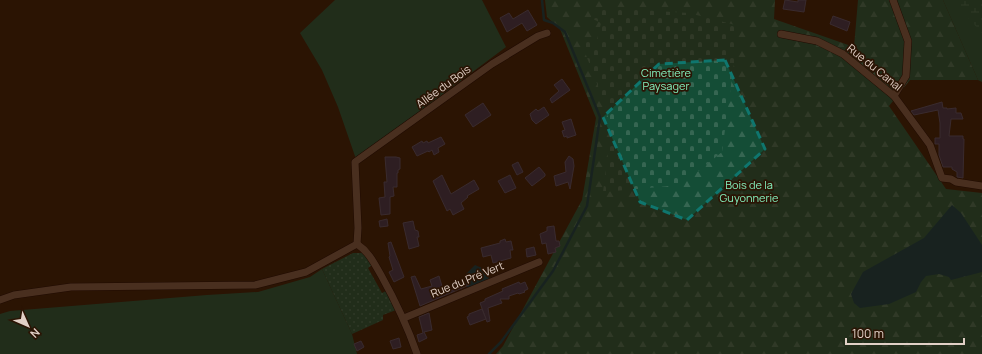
<svg xmlns="http://www.w3.org/2000/svg" width="982" height="354" viewBox="0 0 982 354" font-family="Manrope,sans-serif">
<style>
.grass{fill:#144d36}
.forest{fill:url(#forest-firs)}
.wetland{fill:url(#wetland-marsh)}
.cemetery{fill:url(#cemetery-stones)}
.park{fill:url(#park-dots)}
.water{fill:#003442}
.lines{fill:none;stroke-linecap:round;stroke-linejoin:round}
.stream{stroke:#003442;stroke-width:2.5}
.building{fill:#312c47;stroke:#4a4662}
.minor-casing{stroke:#120100;stroke-width:8}
.minor{stroke:#6e5140;stroke-width:7}
.marked{fill:none;stroke:#0f766e;stroke-width:3;stroke-dasharray:8 5;stroke-linejoin:round}
.labels{text-anchor:middle;dominant-baseline:central;stroke-width:3.5;stroke-linejoin:round;paint-order:stroke}
.street-label{font-size:11px;fill:#e1d0c6;stroke:#2b1404}
.park-label{font-size:11px;fill:#83f0be;stroke:#2b1404}
</style>
<defs>
<pattern id="forest-firs" width="22" height="20" patternUnits="userSpaceOnUse"><rect width="22" height="20" fill="#144d36"/><path d="M5 1l3.5 6h-7zM16 11l3.5 6h-7z" fill="#366652"/></pattern>
<pattern id="wetland-marsh" width="20" height="14" patternUnits="userSpaceOnUse"><rect width="20" height="14" fill="#144d36"/><path d="M1 5h8M5 5V1M11 12h8M15 12V8" fill="none" stroke="#366652"/></pattern>
<pattern id="cemetery-stones" width="16" height="16" patternUnits="userSpaceOnUse"><rect width="16" height="16" fill="#144d36"/><path d="M2 7V4a2 2 0 0 1 4 0v3zM10 15v-3a2 2 0 0 1 4 0v3z" fill="#366652"/></pattern>
<pattern id="park-dots" width="8" height="8" patternUnits="userSpaceOnUse"><rect width="8" height="8" fill="#144d36"/><path d="M2 2h.1M6 6h.1" fill="none" stroke="#366652" stroke-width="1.8" stroke-linecap="round"/></pattern>
</defs>
<rect width="100%" height="100%" fill="#2b1404"/>
<!-- grass -->
<g class="grass">
<polygon points="335,0 482,0 506,47 356,159 338,107 322,70 300,33"/>
<polygon points="943,0 982,0 982,82 978,80"/>
<polygon points="322,269 352,334 357,354 0,354 0,314 10,311 207,295 258,292 310,277"/>
</g>
<!-- forest -->
<polygon class="forest" points="545,0 775,0 774,19 854,47 858,0 943,0 978,80 910,80 889,106 946,189 982,193 982,354 496,354 503,346 582,200 596,118 560,29 547,17"/>
<!-- wetland -->
<polygon class="wetland" points="952,0 982,0 982,33"/>
<!-- cemetery -->
<polygon class="cemetery" points="592,7 689,13 739,26 722,152 681,185 603,192 611,132 606,107 581,42 597,40 601,23 591,18"/>
<!-- park -->
<polygon class="park" points="353,253 364,253 372,265 368,268 382,293 386,291 396,310 383,315 383,320 352,334 322,269"/>
<!-- water -->
<g class="water">
<polygon points="952,205 961,213 982,245 982,272 951,280 949,277 939,274 926,276 921,282 916,292 889,304 860,308 854,303 851,294 863,272 924,238"/>
<polygon points="475,265 482,268 490,280 468,291 464,276"/>
</g>
<g class="lines">
<!-- stream -->
<polyline class="stream" points="489,354 501,342 553,271 587,206 600,117 565,32 553,23 544,20 542,0"/>
</g>
<!-- building -->
<g class="building">
<polygon points="785,0 798,2 798,0 806,0 804,12 783,9"/>
<polygon points="528,10 537,25 527,31 522,23 507,32 500,18 509,13 513,19"/>
<polygon points="833,16 850,22 847,31 830,24"/>
<polygon points="562,79 570,90 552,103 550,99 559,91 554,85"/>
<polygon points="942,102 943,108 947,108 947,109 956,108 956,113 961,113 963,119 951,119 949,136 963,136 963,139 964,139 963,178 957,177 957,172 952,169 952,167 943,167 939,155 939,144 935,144 935,138 940,138 940,123 938,110 914,115 911,111"/>
<polygon points="483,103 491,115 473,127 465,115"/>
<polygon points="544,107 549,115 536,124 532,120 530,114 536,109 538,111"/>
<polygon points="571,119 576,135 567,138 567,136 564,137 562,131 565,130 562,122"/>
<polygon points="441,137 445,144 438,148 439,152 434,155 432,150 429,152 428,151 417,156 412,147 422,141 423,143 427,141 428,143"/>
<polygon points="569,156 573,159 574,166 570,189 568,182 556,186 554,176 566,172 565,162"/>
<polygon points="385,157 396,157 400,158 400,169 398,170 398,173 397,173 397,187 393,187 394,196 390,197 390,214 381,215 379,198 385,197 384,182 387,182"/>
<polygon points="518,162 523,172 517,175 512,165"/>
<polygon points="539,167 545,174 545,176 532,186 525,178"/>
<polygon points="442,175 451,194 474,180 479,189 467,196 468,197 461,203 464,209 453,215 450,209 447,211 433,181"/>
<polygon points="510,175 516,188 505,193 498,181"/>
<polygon points="387,219 388,226 380,227 379,221"/>
<polygon points="413,221 415,230 418,231 419,237 417,237 419,246 409,249 403,223"/>
<polygon points="554,226 556,241 559,241 560,246 555,248 556,252 548,254 546,243 542,244 540,234 547,231 547,227"/>
<polygon points="505,239 506,242 511,241 513,250 510,250 511,258 493,263 491,255 483,257 481,248 500,243 500,241"/>
<polygon points="391,242 404,277 394,282 389,272 393,270 389,257 390,256 388,243"/>
<polygon points="534,247 536,255 527,257 526,249"/>
<polygon points="415,276 421,289 432,286 430,280 439,276 444,293 469,284 469,285 420,306 411,277"/>
<polygon points="519,282 520,284 525,282 528,289 524,291 525,292 519,294 518,293 509,296 509,299 500,299 502,303 488,308 490,321 487,322 480,303 485,301 485,299 503,291 502,289"/>
<polygon points="482,309 486,319 470,325 467,317 469,316 469,314"/>
<polygon points="429,313 432,330 424,332 427,338 419,342 417,335 423,333 419,317"/>
<polygon points="399,338 401,347 393,349 390,341"/>
<polygon points="361,341 364,347 357,351 354,344"/>
</g>
<g class="lines">
<!-- minor casing -->
<g class="minor-casing">
<g id="minor">
<polyline points="893,0 908,41 906,76 894,96"/>
<polyline points="781,34 817,41 843,54 894,96 930,145 942,178 951,179 956,182 982,186"/>
<polyline points="357,244 358,228 355,162 492,64 538,36 547,33"/>
<path d="M357,244c12,8 17,19 24,31 15,27 26,50 36,79"/>
<polyline points="0,300 14,295 71,287 255,285 306,272 357,244"/>
<polyline points="404,318 539,262"/>
</g>
</g>
<!-- minor -->
<use href="#minor" class="minor"/>
</g>
<!-- marked area -->
<path d="M0 0H982V354H0ZM725,60l40,89 -78,71 -47,-18 -37,-85 56,-53z" fill="#2b1404" fill-opacity=".55" fill-rule="evenodd"/>
<path class="marked" d="M725,60l40,89 -78,71 -47,-18 -37,-85 56,-53z"/>
<g class="labels">
<!-- street labels -->
<g class="street-label">
<text transform="translate(875 67) rotate(39)">Rue du Canal</text>
<text transform="translate(443 86) rotate(-36)">Allée du Bois</text>
<text transform="translate(467 279) rotate(-22)">Rue du Pré Vert</text>
</g>
<!-- park labels -->
<g class="park-label">
<text x="666" y="72">Cimetière<tspan x="666" dy="13">Paysager</tspan></text>
<text x="749" y="184">Bois de la<tspan x="749" dy="13">Guyonnerie</tspan></text>
</g>
</g>
<!-- north arrow -->
<g transform="translate(28 326) rotate(135)" stroke="#2b1404" stroke-width="3" paint-order="stroke">
<path d="M0-3L7 15L0 10L-7 15Z" fill="#e1d0c6"/>
<text y="-6" font-size="11" font-weight="bold" text-anchor="middle" fill="#e1d0c6">N</text>
</g>
<!-- scale -->
<path d="M846 338v6h118v-6" fill="none" stroke="#e1d0c6" stroke-width="2"/>
<text x="852" y="338" font-size="12" fill="#e1d0c6" stroke="#2b1404" stroke-width="3" paint-order="stroke">100 m</text>
</svg>
